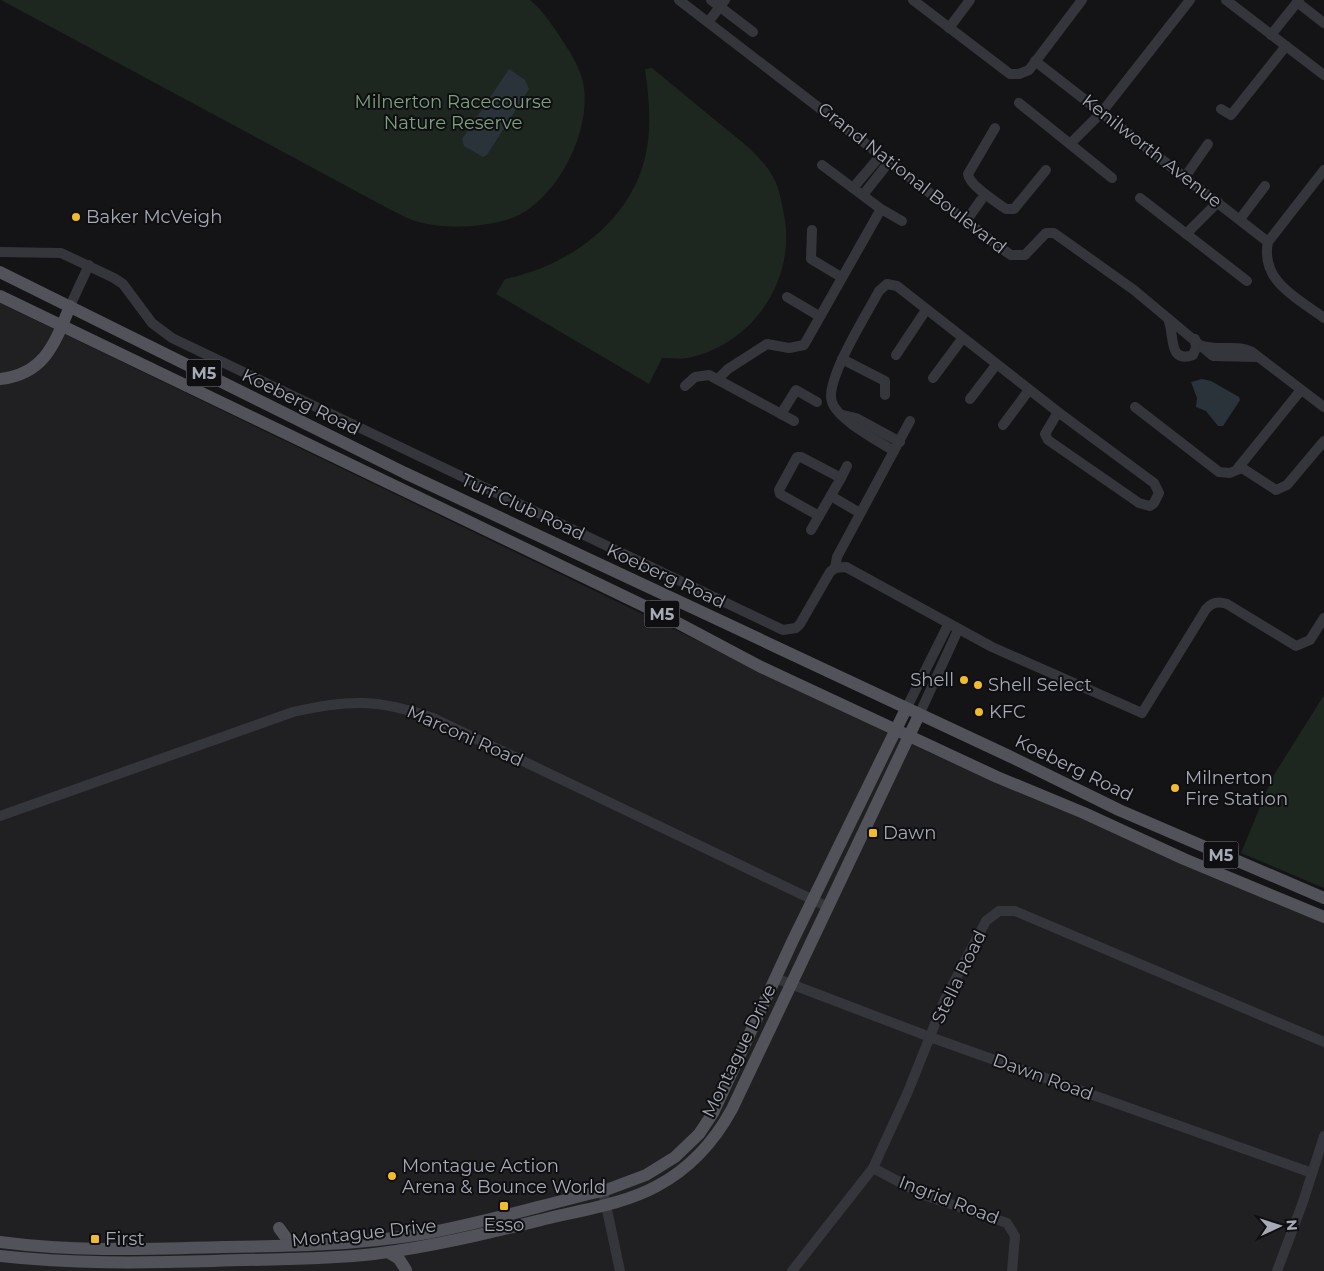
<svg xmlns="http://www.w3.org/2000/svg" width="1324" height="1271" viewBox="0 0 1324 1271" font-family="Montserrat,sans-serif">
<style>
.built{fill:#202023}
.green{fill:#1e2620}
.water{fill:#2a323a}
.lines{fill:none;stroke-linecap:round;stroke-linejoin:round}
.minor{stroke:#35363b;stroke-width:10}
.major{stroke:#51525a;stroke-width:12}
.poi-dot{fill:#f1bb31;stroke:#0f0f11;stroke-width:2}
.labels{text-anchor:middle;dominant-baseline:central;stroke-width:4;stroke-linejoin:round;paint-order:stroke}
.shield{fill:#0f0f11;stroke:#797c84;stroke-width:1}
.shield-label{font-size:16px;font-weight:bold;fill:#a6aab6}
.park-label{font-size:18px;fill:#7da181;stroke:#0f0f11}
.street-label{font-size:18px;fill:#a6aab6;stroke:#0f0f11}
.poi-label{font-size:18px;fill:#a6aab6;stroke:#0f0f11;text-anchor:start}
</style>
<rect width="100%" height="100%" fill="#141416"/>
<!-- built -->
<polygon class="built" points="0,303 930,753 1324,920 1324,1271 0,1271"/>
<!-- green -->
<g class="green">
<path d="M1,0h529c12,10 20,22 29,35 9,14 18,27 23,43 13,47 -23,122 -70,140 -26,9 -66,12 -93,4 -10,-2 -19,-8 -28,-12z"/>
<path d="M652,68c23,19 45,37 68,56 19,16 41,31 53,53 7,12 9,28 12,43 9,62 -32,122 -93,137 -9,3 -21,1 -30,1l-13,26 -153,-90 9,-15c57,-12 113,-48 135,-105 13,-34 10,-70 5,-105z"/>
<polygon points="1324,695 1324,888 1241,853 1272,778"/>
</g>
<!-- water -->
<g class="water">
<polygon points="509,69 525,80 529,89 487,155 483,157 464,146 462,139"/>
<polygon points="1202,379 1211,381 1239,397 1240,400 1223,426 1218,426 1206,411 1196,407 1197,398 1191,382"/>
</g>
<g class="lines">
<!-- minor -->
<g class="minor">
<polyline points="679,0 1005,251 1011,255 1025,255 1046,233 1054,233 1134,290 1213,356 1257,357"/>
<polyline points="711,0 753,32"/>
<polyline points="913,0 1010,74 1019,74 1029,70 1082,0"/>
<polyline points="1226,0 1324,75"/>
<polyline points="1297,2 1324,23"/>
<polyline points="709,21 725,0"/>
<polyline points="949,28 970,0"/>
<polyline points="1271,35 1299,0"/>
<polyline points="1035,61 1268,242"/>
<polyline points="1019,103 1070,144"/>
<polyline points="1221,109 1231,115 1286,46"/>
<path d="M995,128l-27,46c1,11 28,28 38,35h8l32,-39"/>
<path d="M1324,170l-56,72c-8,39 29,56 56,76"/>
<polyline points="1185,177 1208,144"/>
<polyline points="1112,178 1070,144 1102,112 1190,0"/>
<polyline points="853,188 881,155"/>
<polyline points="863,195 889,162"/>
<polyline points="1140,198 1247,281"/>
<polyline points="881,209 902,221"/>
<polyline points="1240,219 1265,186"/>
<polyline points="966,221 981,200"/>
<polyline points="812,230 811,259 841,277"/>
<polyline points="1186,234 1218,202"/>
<path d="M0,252l61,1 53,25 9,6 29,39 20,15 611,292 13,-2 4,-4 30,-52 5,-4 11,-1 146,80 150,66 64,-104c6,-7 13,-8 21,-5l69,42 14,-6 14,-22"/>
<polyline points="787,297 819,316"/>
<polyline points="70,306 89,265"/>
<path d="M1168,319c7,14 -1,45 25,36l3,-7 -1,-9"/>
<path d="M1203,346c16,5 34,-2 49,6l72,55"/>
<polyline points="896,355 926,310"/>
<polyline points="842,359 885,381 885,395"/>
<polyline points="933,378 962,339"/>
<polyline points="718,379 728,369 767,344 789,348 804,345 881,209 822,165"/>
<polyline points="685,386 695,377 709,375 794,421"/>
<polyline points="970,399 996,365"/>
<polyline points="1135,407 1219,472 1230,473 1242,468 1276,490 1287,485 1324,441"/>
<polygon points="1058,412 1154,483 1159,493 1154,503 1150,506 1139,503 1048,440 1045,434"/>
<polyline points="781,414 796,390 817,402"/>
<polyline points="843,415 856,418 900,442"/>
<polyline points="1003,425 1029,390"/>
<path d="M894,451c-16,-10 -56,-31 -62,-49 -8,-21 36,-90 47,-111l8,-7 10,2 161,126"/>
<polygon points="797,457 801,457 841,478 819,516 780,494 779,490"/>
<polyline points="1238,468 1301,390"/>
<polyline points="841,478 847,466"/>
<polyline points="831,496 860,513"/>
<polyline points="811,530 819,516"/>
<polyline points="835,568 837,557 910,421"/>
<polyline points="906,709 948,625"/>
<polyline points="919,715 958,630"/>
<path d="M0,816l293,-104c56,-13 86,-13 140,6l395,189"/>
<polyline points="775,978 930,1037 1312,1173"/>
<polyline points="873,1168 924,1195 1007,1223 1015,1236 1012,1271"/>
<polyline points="603,1191 620,1271"/>
<polyline points="792,1271 873,1168 907,1094 945,999 986,921 999,911 1015,911 1324,1042"/>
<polyline points="1277,1271 1303,1202 1324,1136"/>
</g>
<!-- major -->
<g class="major">
<polyline points="0,272 405,473 1009,756 1119,810 1324,898"/>
<polyline points="0,296 663,615 761,667 997,777 1084,813 1184,859 1324,917"/>
<path d="M0,379c45,-5 55,-36 70,-73"/>
<polyline points="279,1228 287,1239 299,1245"/>
<path d="M0,1242c74,10 148,7 223,5 67,-1 133,-2 199,-13 63,-11 123,-30 184,-44l40,-15 29,-18 24,-23 14,-21 80,-173 113,-231"/>
<polyline points="388,1252 399,1259 406,1270"/>
<path d="M0,1256c71,8 142,7 214,5 53,-2 107,-1 160,-7 58,-7 114,-21 171,-35 37,-9 79,-15 112,-33 34,-18 57,-44 75,-77l187,-394"/>
</g>
</g>
<!-- markers -->
<g class="poi-dot">
<circle cx="76" cy="217" r="5"/>
<circle cx="964" cy="680" r="5"/>
<circle cx="978" cy="685" r="5"/>
<circle cx="979" cy="712" r="5"/>
<circle cx="1175" cy="788" r="5"/>
<rect x="868" y="828" width="10" height="10" rx="2.5"/>
<circle cx="392" cy="1176" r="5"/>
<rect x="499" y="1201" width="10" height="10" rx="2.5"/>
<rect x="90" y="1234" width="10" height="10" rx="2.5"/>
</g>
<g class="labels">
<!-- shield labels -->
<g class="shield">
<rect x="186.5" y="359.5" width="35" height="27" rx="4"/>
<rect x="644.5" y="600.5" width="35" height="27" rx="4"/>
<rect x="1203.5" y="841.5" width="35" height="27" rx="4"/>
</g>
<g class="shield-label">
<text x="204" y="373">M5</text>
<text x="662" y="614">M5</text>
<text x="1221" y="855">M5</text>
</g>
<!-- park labels -->
<g class="park-label">
<text x="453" y="102">Milnerton Racecourse<tspan x="453" dy="21">Nature Reserve</tspan></text>
</g>
<!-- street labels -->
<g class="street-label">
<text transform="translate(1152 151) rotate(38)">Kenilworth Avenue</text>
<text transform="translate(912 178) rotate(38)">Grand National Boulevard</text>
<text transform="translate(301 402) rotate(26)">Koeberg Road</text>
<text transform="translate(523 507) rotate(25)">Turf Club Road</text>
<text transform="translate(666 576) rotate(25)">Koeberg Road</text>
<text transform="translate(465 736) rotate(24)">Marconi Road</text>
<text transform="translate(1074 768) rotate(26)">Koeberg Road</text>
<text transform="translate(959 977) rotate(-64)">Stella Road</text>
<text transform="translate(739 1051) rotate(-64)">Montague Drive</text>
<text transform="translate(1043 1077) rotate(20)">Dawn Road</text>
<text transform="translate(949 1200) rotate(21)">Ingrid Road</text>
<text transform="translate(364 1233) rotate(-6)">Montague Drive</text>
</g>
<!-- poi labels -->
<g class="poi-label">
<text x="86" y="217">Baker McVeigh</text>
<text x="954" y="680" text-anchor="end">Shell</text>
<text x="988" y="685">Shell Select</text>
<text x="989" y="712">KFC</text>
<text x="1185" y="778">Milnerton<tspan x="1185" dy="21">Fire Station</tspan></text>
<text x="883" y="833">Dawn</text>
<text x="402" y="1166">Montague Action<tspan x="402" dy="21">Arena &amp; Bounce World</tspan></text>
<text x="504" y="1225" text-anchor="middle">Esso</text>
<text x="105" y="1239">First</text>
</g>
</g>
<!-- north arrow -->
<g transform="translate(1279 1226) rotate(86)" stroke="#0f0f11" stroke-width="4" paint-order="stroke">
<path d="M0-4L9 19L0 12L-9 19Z" fill="#a6aab6"/>
<text y="-8" font-size="14" font-weight="bold" text-anchor="middle" fill="#a6aab6">N</text>
</g>
</svg>
